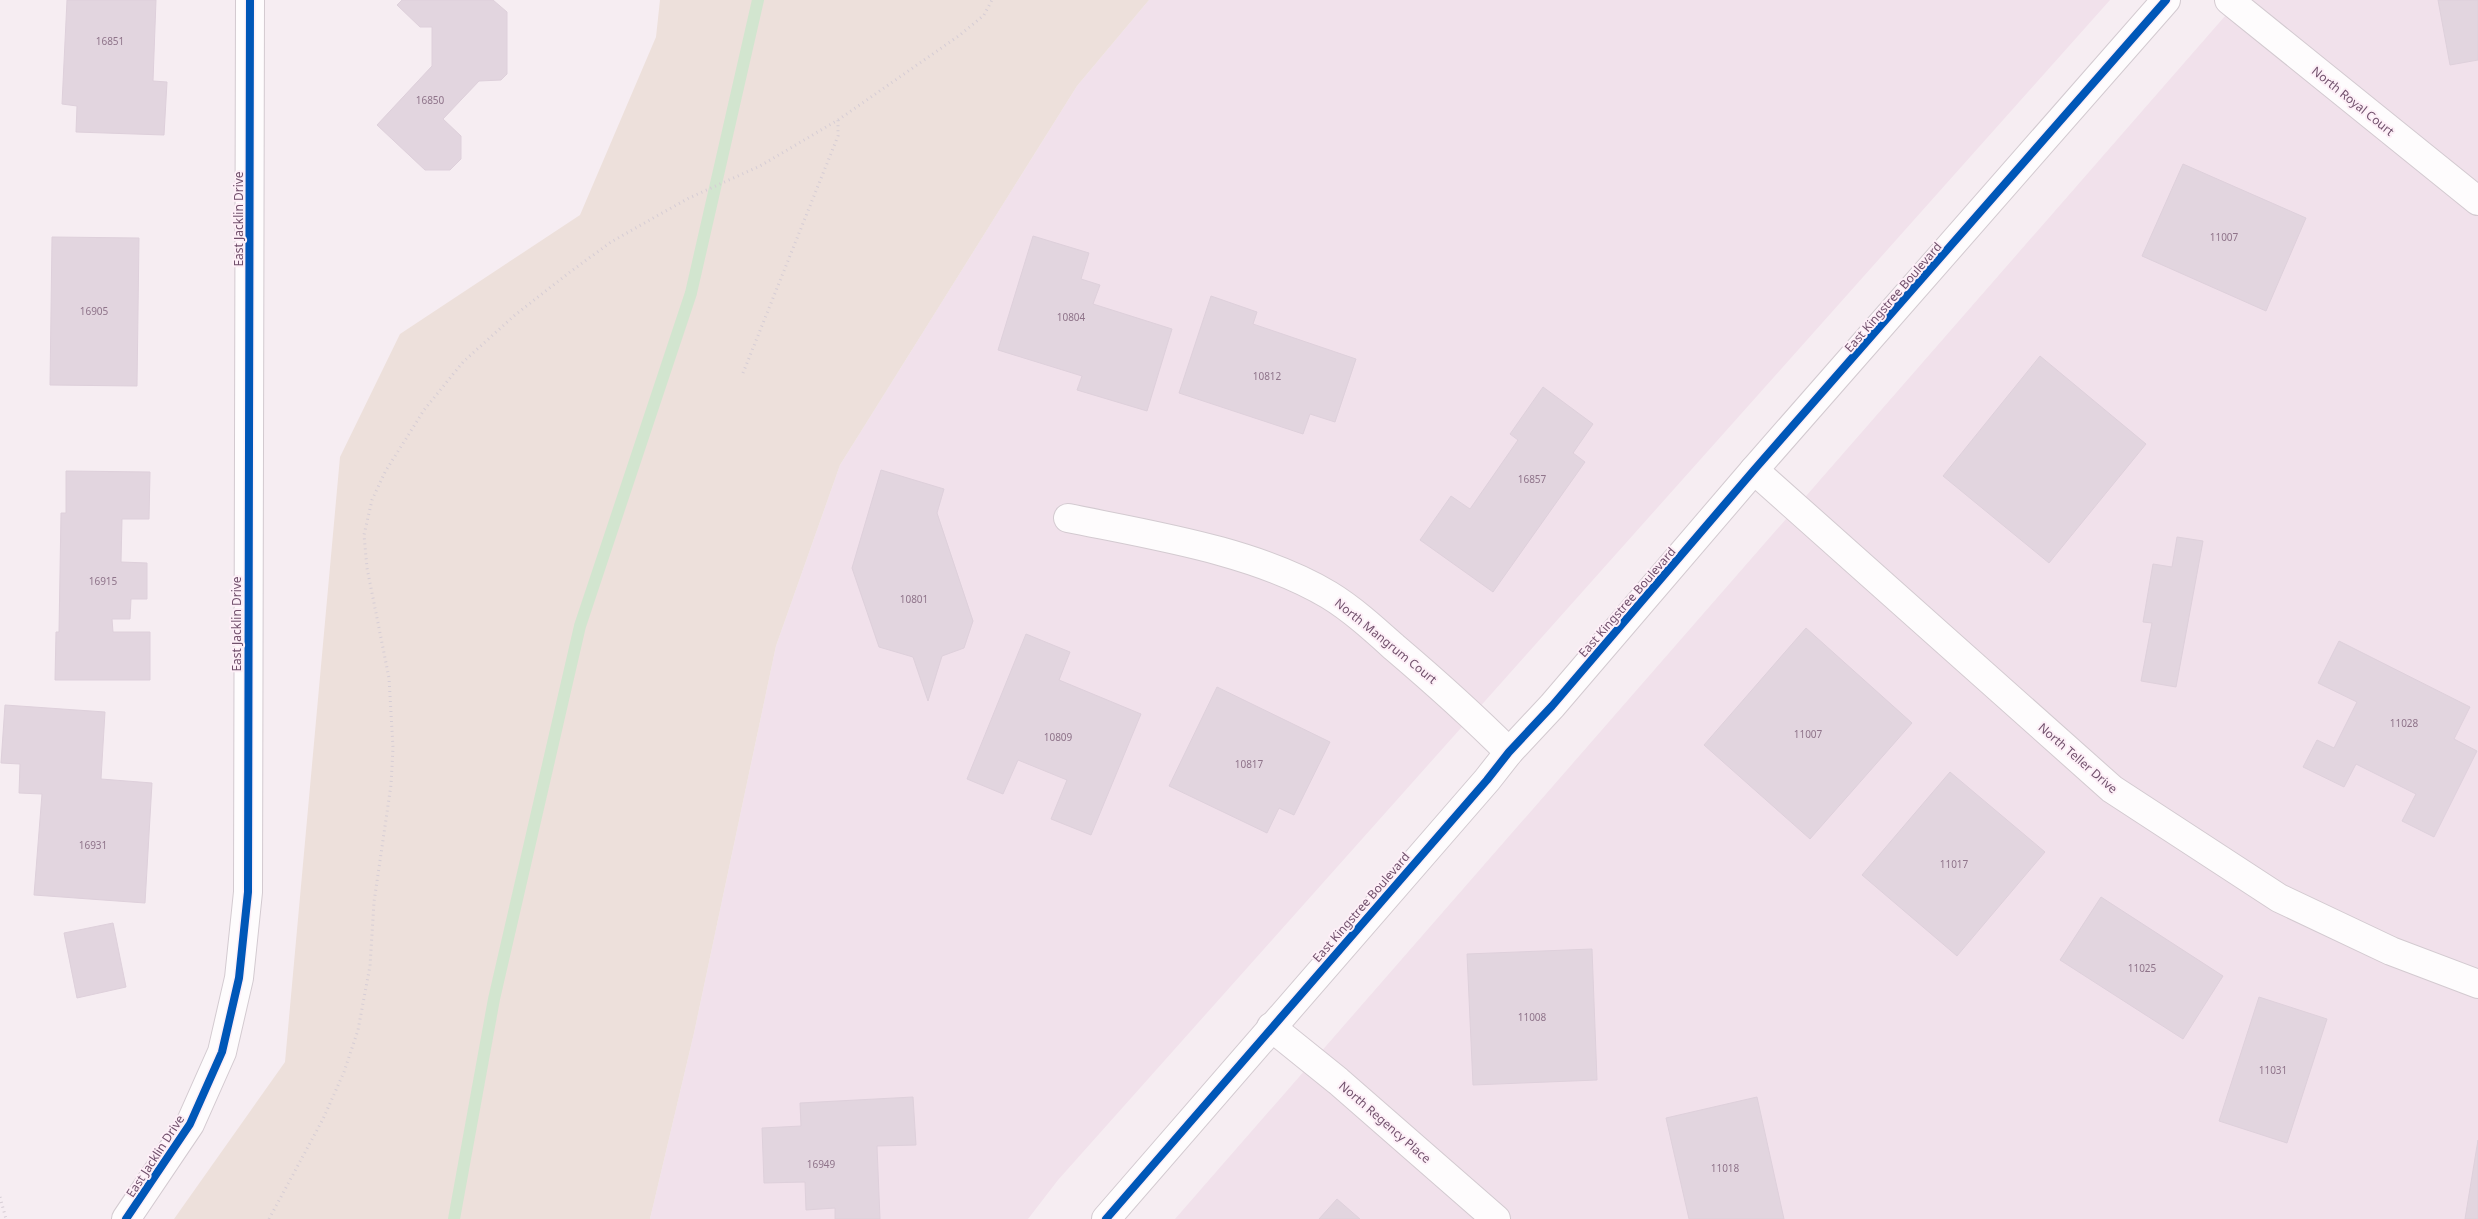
<svg xmlns="http://www.w3.org/2000/svg" width="2478" height="1219" viewBox="0 0 2478 1219" font-family="'Noto Sans',sans-serif">
<style>
.residential{fill:#f1e1eb}
.green{fill:#ede0db}
.lines{fill:none;stroke-linecap:round;stroke-linejoin:round}
.stream{stroke:#d2e5cf;stroke-width:12}
.building{fill:#e2d5df;stroke:#ded0db}
.minor-casing{stroke:#d3cad0;stroke-width:30}
.tertiary-casing{stroke:#d3cad0;stroke-width:30}
.path{stroke:#d6cdd5;stroke-width:3;stroke-dasharray:1 4;stroke-linecap:butt}
.minor{stroke:#fefcfd;stroke-width:28}
.tertiary{stroke:#fefcfd;stroke-width:28}
.cycleway-casing{stroke:#fdeff7;stroke-width:11}
.cycleway{stroke:#0057b8;stroke-width:8}
.labels{text-anchor:middle;dominant-baseline:central;stroke-width:4;stroke-linejoin:round;paint-order:stroke}
.number-label{font-size:10px;fill:#8f748a}
.street-label{font-size:12px;fill:#71506c;stroke:#fdeff7}
</style>
<rect width="100%" height="100%" fill="#f6edf2"/>
<!-- residential -->
<g class="residential">
<polygon points="1149,0 2110,0 1058,1180 1028,1219 650,1219 694,1033 776,646 840,465 1077,86"/>
<polygon points="2239,0 2478,0 2478,1219 1175,1219"/>
</g>
<!-- green -->
<polygon class="green" points="660,0 1149,0 1077,86 840,465 776,646 694,1033 650,1219 174,1219 285,1062 340,457 400,334 580,215 656,37"/>
<g class="lines">
<!-- stream -->
<polyline class="stream" points="454,1219 494,999 580,626 691,293 758,0"/>
</g>
<!-- building -->
<g class="building">
<polygon points="67,0 156,0 153,81 167,82 164,135 76,132 77,106 62,104"/>
<polygon points="402,0 493,0 507,12 507,74 501,80 479,81 443,119 461,136 461,159 450,170 425,170 377,125 432,66 432,27 420,27 397,5"/>
<polygon points="2438,0 2478,0 2478,60 2450,65"/>
<polygon points="2183,164 2306,218 2266,311 2142,256"/>
<polygon points="1033,236 1089,253 1081,279 1100,285 1093,304 1172,329 1147,411 1077,390 1082,376 998,350"/>
<polygon points="52,237 139,238 137,386 50,385"/>
<polygon points="1211,296 1257,312 1253,324 1356,359 1335,422 1310,414 1303,434 1179,393"/>
<polygon points="2040,356 2146,444 2049,563 1943,476"/>
<polygon points="1543,387 1593,424 1573,453 1585,462 1493,592 1420,540 1451,496 1470,509 1518,440 1510,434"/>
<polygon points="881,470 944,489 937,513 973,621 964,648 942,656 928,701 913,657 879,647 852,568"/>
<polygon points="66,471 150,472 149,519 122,519 121,562 147,563 147,599 131,599 130,619 112,619 113,632 150,632 150,680 55,680 56,632 59,632 61,513 66,513"/>
<polygon points="2177,537 2203,541 2176,687 2141,681 2152,623 2143,622 2153,564 2172,567"/>
<polygon points="1806,628 1912,723 1810,839 1704,745"/>
<polygon points="1026,634 1070,652 1059,680 1141,714 1091,835 1051,819 1067,780 1018,760 1003,794 967,779"/>
<polygon points="2339,641 2470,707 2454,739 2477,751 2434,837 2402,821 2416,794 2356,764 2344,787 2303,767 2317,740 2334,748 2357,702 2318,683"/>
<polygon points="1217,687 1330,742 1294,815 1279,808 1267,833 1169,786"/>
<polygon points="5,705 105,712 101,779 152,783 145,903 34,895 42,794 19,793 20,764 1,763"/>
<polygon points="1950,772 2045,852 1957,956 1862,875"/>
<polygon points="2101,897 2223,976 2183,1039 2060,960"/>
<polygon points="113,923 126,987 77,998 64,933"/>
<polygon points="1592,949 1597,1080 1473,1085 1467,954"/>
<polygon points="2259,997 2327,1019 2287,1143 2219,1121"/>
<polygon points="913,1097 916,1145 877,1146 880,1219 835,1219 835,1208 806,1210 805,1182 764,1183 762,1128 801,1126 800,1103"/>
<polygon points="1757,1097 1784,1219 1689,1219 1666,1118"/>
<polygon points="2478,1140 2478,1219 2465,1219"/>
<polygon points="1337,1199 1360,1219 1319,1219"/>
</g>
<g class="lines">
<!-- minor casing -->
<g class="minor-casing">
<g id="minor">
<polyline points="2229,0 2478,201"/>
<polyline points="1754,470 2112,789 2279,898 2391,951 2478,984"/>
<path d="M1068,518c83,17 188,33 261,77 23,14 45,34 65,52 40,34 78,68 115,105"/>
<polyline points="1271,1027 1338,1081 1496,1219"/>
<polyline points="126,1219 190,1124 222,1052 239,978 248,892 250,0"/>
</g>
</g>
<!-- tertiary casing -->
<g class="tertiary-casing">
<polyline id="tertiary" points="1106,1219 1487,780 1509,752 1552,706 1754,470 2166,0"/>
</g>
<!-- path -->
<g class="path">
<polyline points="743,373 838,136 838,120"/>
<polyline points="0,1197 6,1219"/>
<polyline points="269,1219 323,1119 344,1072 358,1030 370,966 374,902 391,785 393,748 389,678 367,568 364,535 372,500 385,472 424,410 463,362 515,315 570,272 611,242 655,217 689,198 760,166 838,120 960,35 984,15 992,0"/>
</g>
<!-- minor -->
<use href="#minor" class="minor"/>
<!-- tertiary -->
<use href="#tertiary" class="tertiary"/>
<!-- cycleway casing -->
<g class="cycleway-casing">
<g id="cycleway">
<polyline points="126,1219 190,1124 222,1052 239,978 248,892 250,0"/>
<polyline points="1106,1219 1487,780 1509,752 1552,706 1754,470 2166,0"/>
</g>
</g>
<!-- cycleway -->
<use href="#cycleway" class="cycleway"/>
</g>
<g class="labels">
<!-- number labels -->
<g class="number-label">
<text x="110" y="41">16851</text>
<text x="430" y="100">16850</text>
<text x="2224" y="237">11007</text>
<text x="94" y="311">16905</text>
<text x="1071" y="317">10804</text>
<text x="1267" y="376">10812</text>
<text x="1532" y="479">16857</text>
<text x="103" y="581">16915</text>
<text x="914" y="599">10801</text>
<text x="2404" y="723">11028</text>
<text x="1808" y="734">11007</text>
<text x="1058" y="737">10809</text>
<text x="1249" y="764">10817</text>
<text x="93" y="845">16931</text>
<text x="1954" y="864">11017</text>
<text x="2142" y="968">11025</text>
<text x="1532" y="1017">11008</text>
<text x="2273" y="1070">11031</text>
<text x="821" y="1164">16949</text>
<text x="1725" y="1168">11018</text>
</g>
<!-- street labels -->
<g class="street-label">
<text transform="translate(2353 101) rotate(39)">North Royal Court</text>
<text transform="translate(238 219) rotate(-90)">East Jacklin Drive</text>
<text transform="translate(1893 297) rotate(-49)">East Kingstree Boulevard</text>
<text transform="translate(1627 602) rotate(-49)">East Kingstree Boulevard</text>
<text transform="translate(236 624) rotate(-90)">East Jacklin Drive</text>
<text transform="translate(1386 641) rotate(39)">North Mangrum Court</text>
<text transform="translate(2078 758) rotate(41)">North Teller Drive</text>
<text transform="translate(1361 907) rotate(-49)">East Kingstree Boulevard</text>
<text transform="translate(1385 1122) rotate(41)">North Regency Place</text>
<text transform="translate(155 1156) rotate(-57)">East Jacklin Drive</text>
</g>
</g>
</svg>
